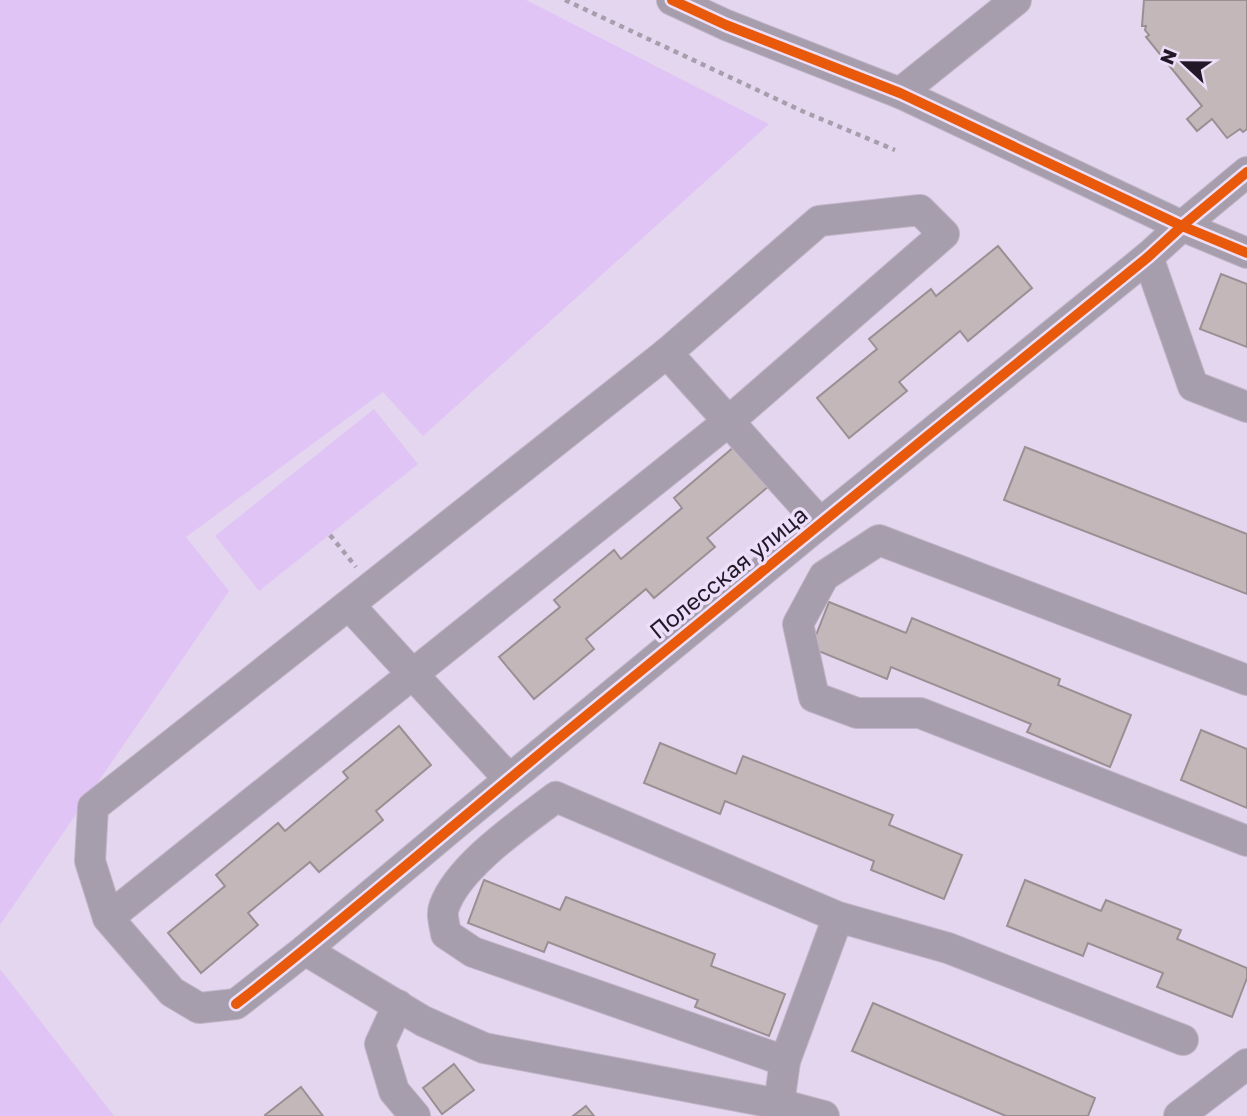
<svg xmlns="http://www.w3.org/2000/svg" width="1247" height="1116" viewBox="0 0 1247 1116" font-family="'Golos Text',sans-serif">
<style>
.green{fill:#e0c4f5}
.building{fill:#c4b7ba;stroke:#9b8f93;stroke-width:2}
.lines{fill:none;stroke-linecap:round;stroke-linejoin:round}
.minor-casing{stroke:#c0b5c9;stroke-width:32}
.path{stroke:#a79ead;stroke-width:4.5;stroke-dasharray:5 5;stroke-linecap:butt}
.minor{stroke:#a79ead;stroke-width:30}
.cycleway-casing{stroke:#eddef9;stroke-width:15}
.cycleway{stroke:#e8590c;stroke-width:10}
.labels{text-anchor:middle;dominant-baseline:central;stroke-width:7;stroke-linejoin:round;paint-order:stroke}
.street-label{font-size:23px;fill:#221828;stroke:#eddef9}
</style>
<rect width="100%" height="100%" fill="#e4d6ee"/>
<!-- green -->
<g class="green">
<polygon points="0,0 526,0 769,124 423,436 383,392 186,537 229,591 0,925"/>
<polygon points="374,409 418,464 259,591 215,536"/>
<polygon points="0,969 114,1116 0,1116"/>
</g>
<!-- building -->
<g class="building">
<polygon points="1144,0 1247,0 1247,129 1243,132 1240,129 1227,138 1212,119 1197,131 1187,119 1202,106 1146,37 1149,35 1145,30 1146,26 1142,26"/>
<polygon points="998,246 1032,288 968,341 960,331 899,382 907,391 849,438 817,398 877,349 869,339 931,289 936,296"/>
<polygon points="1221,274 1247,284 1247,347 1200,329"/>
<polygon points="735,446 769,486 707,538 715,547 654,598 646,589 586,639 594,649 534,699 499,657 560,607 554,600 614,550 621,559 682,508 674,498"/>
<polygon points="1025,447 1247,534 1247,594 1004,500"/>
<polygon points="829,602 906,633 912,618 1060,679 1058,685 1131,715 1110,767 1027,732 1031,724 891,667 887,679 811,648"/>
<polygon points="399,726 431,765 376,811 383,820 319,872 310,862 248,913 258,925 201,973 168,933 225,886 216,875 278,823 285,831 348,778 343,772"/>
<polygon points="1201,730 1247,749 1247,808 1181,780"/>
<polygon points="660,743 736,774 743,756 893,815 889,825 962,855 944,899 871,870 874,861 725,801 720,814 644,783"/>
<polygon points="484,880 560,910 566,897 715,954 711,966 785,994 769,1036 695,1007 698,1000 548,942 544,952 468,923"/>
<polygon points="1025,880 1101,911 1106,900 1181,930 1177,939 1247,968 1247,978 1232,1017 1157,987 1163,973 1088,943 1083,956 1007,926"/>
<polygon points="873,1003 1095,1098 1088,1116 1006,1116 852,1051"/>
<polygon points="454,1064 474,1090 442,1114 423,1088"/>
<polygon points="301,1087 323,1116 266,1116 265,1115"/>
<polygon points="586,1106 594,1116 573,1116"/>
</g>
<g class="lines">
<!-- minor casing -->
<g class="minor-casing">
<g id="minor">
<polyline points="672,0 726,25 900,93 1182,226 1247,253"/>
<polyline points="900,93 1016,0"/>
<polyline points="1148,257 1193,386 1247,407"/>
<polyline points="667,353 820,523"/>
<polyline points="349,605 509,779"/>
<polyline points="1247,680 879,540 824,576 798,624 814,697 857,713 920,713 1247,841"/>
<polyline points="108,918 729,421 944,234 920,210 819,221 667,353 93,807 90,861 108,918 172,992 199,1008 236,1004 305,950 459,821 807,534 1148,257 1182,226 1247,172"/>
<polyline points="305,950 423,1021 484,1048 779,1104 824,1116"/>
<polyline points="398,1005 380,1044 394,1091 415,1116"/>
<polyline points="785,1061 838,917"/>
<path d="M779,1104l6,-43 -312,-109 -27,-18c-1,-8 -5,-19 -2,-27 14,-41 78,-84 112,-110l282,120 110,31 235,92"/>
<polyline points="1179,1116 1247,1064"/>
</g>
</g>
<!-- path -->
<g class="path">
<polyline points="565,0 802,111 895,150"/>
<polyline points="330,535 356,567"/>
</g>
<!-- minor -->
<use href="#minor" class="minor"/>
<!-- cycleway casing -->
<g class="cycleway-casing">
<g id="cycleway">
<polyline points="672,0 726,25 900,93 1182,226 1247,253"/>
<path d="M236,1004c112,-87 219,-181 329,-271 194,-160 388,-318 583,-476l34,-31 65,-54"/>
</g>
</g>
<!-- cycleway -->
<use href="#cycleway" class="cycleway"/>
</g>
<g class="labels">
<!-- street labels -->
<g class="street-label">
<text transform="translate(728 572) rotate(-39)">Полесская улица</text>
</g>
</g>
<!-- north arrow -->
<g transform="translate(1184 63) rotate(292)" stroke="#eddef9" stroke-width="5" paint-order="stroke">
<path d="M0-5L12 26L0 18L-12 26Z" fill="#221828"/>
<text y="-10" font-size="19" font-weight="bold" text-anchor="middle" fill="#221828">N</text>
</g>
</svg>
